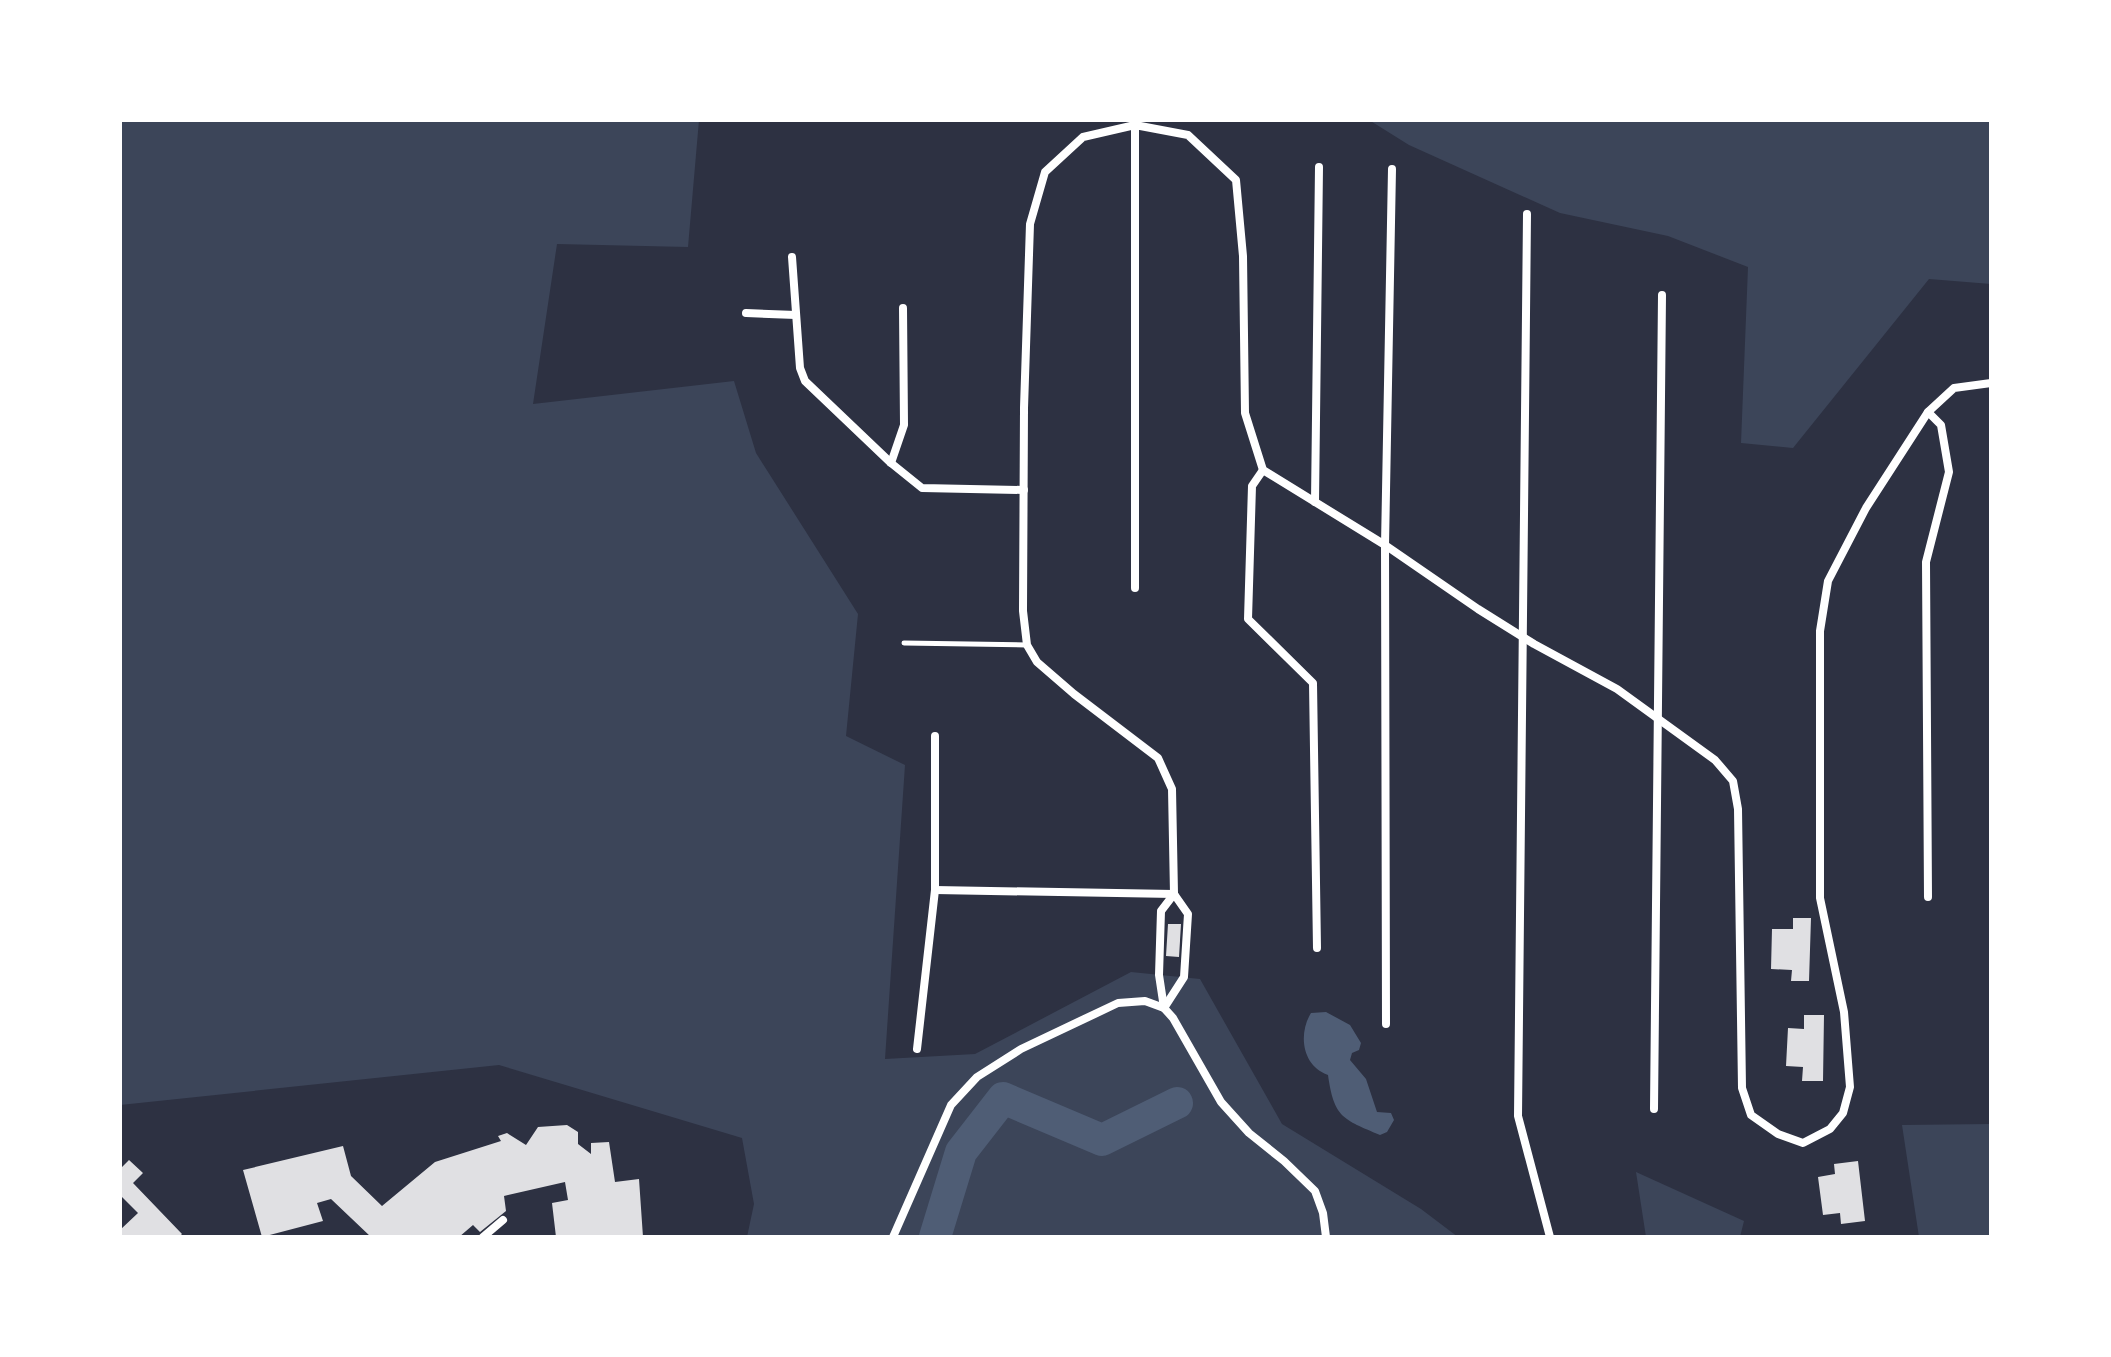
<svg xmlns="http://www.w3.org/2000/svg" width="2111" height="1357" viewBox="0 0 2111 1357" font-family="Roboto,sans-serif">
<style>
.green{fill:#3c4559}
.water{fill:#4f5d75}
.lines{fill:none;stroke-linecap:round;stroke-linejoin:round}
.river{stroke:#4f5d75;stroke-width:32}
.building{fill:#e0e0e3}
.service{stroke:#fff;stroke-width:5}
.minor{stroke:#fff;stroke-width:8}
</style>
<rect width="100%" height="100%" fill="#2d3142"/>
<!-- green -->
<g class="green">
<polygon points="120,120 699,120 688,247 557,244 533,404 734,381 756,453 858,614 846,736 905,765 885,1059 975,1054 1131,972 1200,979 1282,1124 1421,1209 1458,1237 747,1237 754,1204 742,1138 499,1065 120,1105"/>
<polygon points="1369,120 1991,120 1991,284 1929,279 1793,448 1741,443 1748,267 1668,236 1560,213 1409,145"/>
<polygon points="1991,1124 1991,1237 1919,1237 1902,1125"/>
<polygon points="1636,1172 1744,1221 1740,1237 1646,1237"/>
</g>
<!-- water -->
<path class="water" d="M1326,1012l24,13 11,18 -2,7 -7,3 -2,7 16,19 11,33 14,1 3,7 -7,12 -7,3c-37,-16 -46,-17 -52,-60 -26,-9 -30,-41 -17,-62z"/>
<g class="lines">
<!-- river -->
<polyline class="river" points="935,1237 961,1152 1003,1098 1102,1140 1177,1103"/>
</g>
<!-- building -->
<g class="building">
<polygon points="1793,918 1811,918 1809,981 1791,981 1792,970 1771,969 1772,929 1793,929"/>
<polygon points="1168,924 1181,924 1179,957 1166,956"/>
<polygon points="1804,1015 1824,1015 1823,1081 1802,1081 1803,1067 1786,1066 1788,1028 1804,1029"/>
<polygon points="567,1125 578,1132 578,1144 591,1154 591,1143 609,1142 615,1182 639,1179 643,1237 556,1237 552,1203 568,1200 565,1182 504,1196 506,1211 480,1232 473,1225 459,1237 371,1237 331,1199 317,1203 323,1221 262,1237 243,1170 343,1146 351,1176 382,1206 435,1162 501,1141 498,1136 507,1133 526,1145 538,1127"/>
<polygon points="129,1160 143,1173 133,1183 182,1234 179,1237 120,1237 120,1230 138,1213 120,1195 120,1169"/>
<polygon points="1858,1161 1865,1221 1841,1224 1840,1213 1823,1215 1818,1177 1835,1174 1834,1164"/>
</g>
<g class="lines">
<!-- service -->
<polyline class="service" points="904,643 1027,645"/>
<!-- minor -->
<g class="minor">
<polyline points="1527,214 1518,1116 1550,1237"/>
<polyline points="792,257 800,368 805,381 891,463 922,488 1024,490"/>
<polyline points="746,313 796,315"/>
<polyline points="891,463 904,425 903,308"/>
<polyline points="1263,470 1252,486 1248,619 1313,683 1317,948"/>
<polyline points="1315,502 1319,167"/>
<polyline points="1135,588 1135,125"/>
<polyline points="935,890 1174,894"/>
<polyline points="1928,897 1926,562 1949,472 1941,425 1928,412"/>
<polyline points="1164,1008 1184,977 1188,914 1174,894 1172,789 1158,758 1074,694 1037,662 1027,645 1023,611 1024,408 1030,224 1045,172 1083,137 1135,125 1188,135 1236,180 1243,256 1245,413 1263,470 1385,545 1478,609 1534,644 1617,689 1715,760 1733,781 1738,809 1742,1088 1751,1115 1778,1134 1803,1143 1830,1129 1843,1113 1850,1087 1844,1012 1820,898 1820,631 1828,581 1866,508 1928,412 1954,388 1991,383"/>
<polyline points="1164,1008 1159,975 1161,911 1174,894"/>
<polyline points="1386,1024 1385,545 1392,169"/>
<polyline points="917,1049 935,890 935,736"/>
<polyline points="1654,1109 1662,295"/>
<polyline points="483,1237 503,1220"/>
<polyline points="893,1237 951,1105 977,1077 1021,1049 1118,1003 1145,1001 1164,1008 1173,1018 1221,1102 1249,1133 1284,1161 1315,1191 1323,1213 1326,1237"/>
</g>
</g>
<!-- border -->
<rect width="2111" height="1357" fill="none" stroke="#ffffff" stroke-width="244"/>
</svg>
